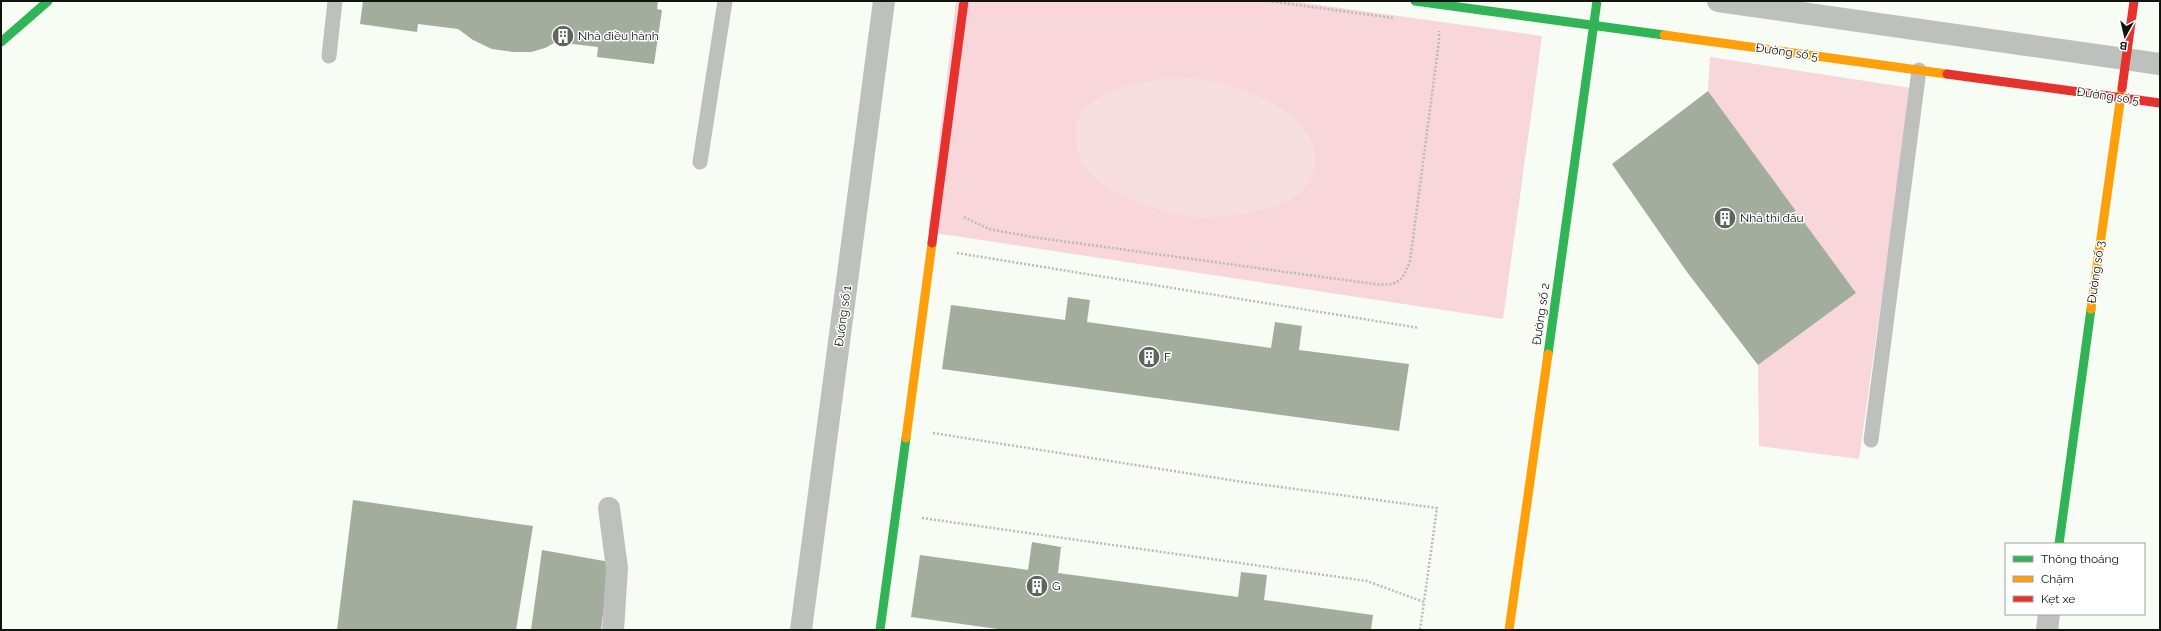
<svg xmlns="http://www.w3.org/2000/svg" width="2161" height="631" viewBox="0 0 2161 631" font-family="Raleway,sans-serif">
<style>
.green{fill:#f8d6d9}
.water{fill:#f7dfe1}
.building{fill:#a3ad9e}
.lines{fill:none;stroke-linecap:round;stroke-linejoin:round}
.path{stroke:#babbb9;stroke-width:2.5;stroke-dasharray:2 2;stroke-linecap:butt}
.lane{stroke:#bec0bd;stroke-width:15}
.street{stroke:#bec0bd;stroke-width:22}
.fast{stroke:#30b455;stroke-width:9}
.slow{stroke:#ff9f0a;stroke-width:9}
.jam{stroke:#e5322d;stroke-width:9}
.labels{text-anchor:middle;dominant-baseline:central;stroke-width:3;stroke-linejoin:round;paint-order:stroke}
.poi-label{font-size:12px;fill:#10140f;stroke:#fff;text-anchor:start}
.street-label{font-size:12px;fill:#10140f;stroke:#fff}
</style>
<rect width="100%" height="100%" fill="#f7fcf5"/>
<!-- green -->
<g class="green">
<polygon points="956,1 1291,1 1542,36 1503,319 928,232"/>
<polygon points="1710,57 1911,88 1859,459 1759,446 1758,365 1856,293 1708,91"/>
</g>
<!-- water -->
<path class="water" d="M1164,79c11,0 22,-1 33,0 47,4 150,46 109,107 -11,16 -40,23 -58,27 -21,3 -42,7 -63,3 -27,-4 -91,-27 -103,-53 -4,-8 -5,-16 -6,-24 -1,-10 1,-24 9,-31 22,-20 51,-25 79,-29z"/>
<!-- building -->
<g class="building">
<polygon points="363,1 658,1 657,9 662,10 654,64 597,57 598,47 556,42 545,48 531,52 513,52 492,49 473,40 458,29 418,24 417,32 360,24"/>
<polygon points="1708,91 1856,293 1758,365 1687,272 1612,164"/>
<polygon points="1068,297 1090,300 1087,322 1271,348 1275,322 1302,326 1299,350 1409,364 1399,431 942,369 951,305 1065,320"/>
<polygon points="353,500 533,526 516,630 337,630"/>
<polygon points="1032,542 1061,547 1058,573 1238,597 1241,572 1267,575 1264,600 1373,615 1371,630 1005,630 911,617 920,555 1028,570"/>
<polygon points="542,550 610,562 601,630 531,630"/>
</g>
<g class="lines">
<!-- path -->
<g class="path">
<polyline points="1268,1 1393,18"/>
<path d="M964,217l25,12 43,8 342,47c23,2 28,-1 36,-23l29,-220v-10"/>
<polyline points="957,253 1419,328"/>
<polyline points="933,433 1243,482 1437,508 1424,602"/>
<polyline points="922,518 1367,581 1424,602 1420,630"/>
</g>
<!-- lane -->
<g class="lane">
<polyline points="329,56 335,1"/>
<polyline points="700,162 725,1"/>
<polyline points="1871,440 1919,70"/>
</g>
<!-- street -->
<g class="street">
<polyline points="1718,1 2160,64"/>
<polyline points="609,508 617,568 613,630"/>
<polyline points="801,630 884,1"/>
<polyline points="2047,630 2049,614"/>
</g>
<!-- fast -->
<g class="fast">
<polyline points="1415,1 1664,35"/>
<polyline points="1,42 48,1"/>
<polyline points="1548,354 1597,1"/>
<polyline points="2059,544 2091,309"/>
<polyline points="880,630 906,438"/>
</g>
<!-- slow -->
<g class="slow">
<polyline points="1664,35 1947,74"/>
<polyline points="2091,309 2122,88"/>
<polyline points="906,438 932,243"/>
<polyline points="1509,630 1548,354"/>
</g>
<!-- jam -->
<g class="jam">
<polyline points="1947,74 2160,103"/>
<polyline points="2122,88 2134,1"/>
<polyline points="932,243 964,1"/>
</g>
</g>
<!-- icons -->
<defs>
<g id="building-disc" transform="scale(1.15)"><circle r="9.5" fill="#616560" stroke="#fff"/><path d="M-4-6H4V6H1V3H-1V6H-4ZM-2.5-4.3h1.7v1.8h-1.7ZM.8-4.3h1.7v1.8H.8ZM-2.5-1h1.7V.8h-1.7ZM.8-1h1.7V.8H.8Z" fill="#fff"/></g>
</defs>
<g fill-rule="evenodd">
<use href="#building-disc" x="563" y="36"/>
<use href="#building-disc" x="1725" y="218"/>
<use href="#building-disc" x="1149" y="357"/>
<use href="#building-disc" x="1037" y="586"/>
</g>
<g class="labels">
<!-- poi labels -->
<g class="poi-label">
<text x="578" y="36">Nhà điều hành</text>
<text x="1740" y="218">Nhà thi đấu</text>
<text x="1164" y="357">F</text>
<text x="1052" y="586">G</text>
</g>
<!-- street labels -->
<g class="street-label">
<text transform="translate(1787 52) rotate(8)">Đường số 5</text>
<text transform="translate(2108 96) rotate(8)">Đường số 5</text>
<text transform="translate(2096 272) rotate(-82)">Đường số 3</text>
<text transform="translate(1541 314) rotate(-82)">Đường số 2</text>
<text transform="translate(843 316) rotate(-82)">Đường số 1</text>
</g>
</g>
<!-- border -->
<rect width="2161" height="631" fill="none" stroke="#10140f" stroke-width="4"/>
<!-- legend -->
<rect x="2005" y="543" width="140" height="72" fill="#ffffff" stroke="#9fa19f"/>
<rect x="2013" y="556" width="20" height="6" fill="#30b455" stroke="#9fa19f"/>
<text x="2041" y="563" font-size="12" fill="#10140f">Thông thoáng</text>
<rect x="2013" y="576" width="20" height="6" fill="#ff9f0a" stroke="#9fa19f"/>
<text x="2041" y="583" font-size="12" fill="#10140f">Chậm</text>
<rect x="2013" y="596" width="20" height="6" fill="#e5322d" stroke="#9fa19f"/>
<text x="2041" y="603" font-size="12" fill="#10140f">Kẹt xe</text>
<!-- north arrow -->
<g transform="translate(2125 36) rotate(188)" stroke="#ffffff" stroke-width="3" paint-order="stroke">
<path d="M0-3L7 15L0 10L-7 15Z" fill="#10140f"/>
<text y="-6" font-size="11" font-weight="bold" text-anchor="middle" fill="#10140f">B</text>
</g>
</svg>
